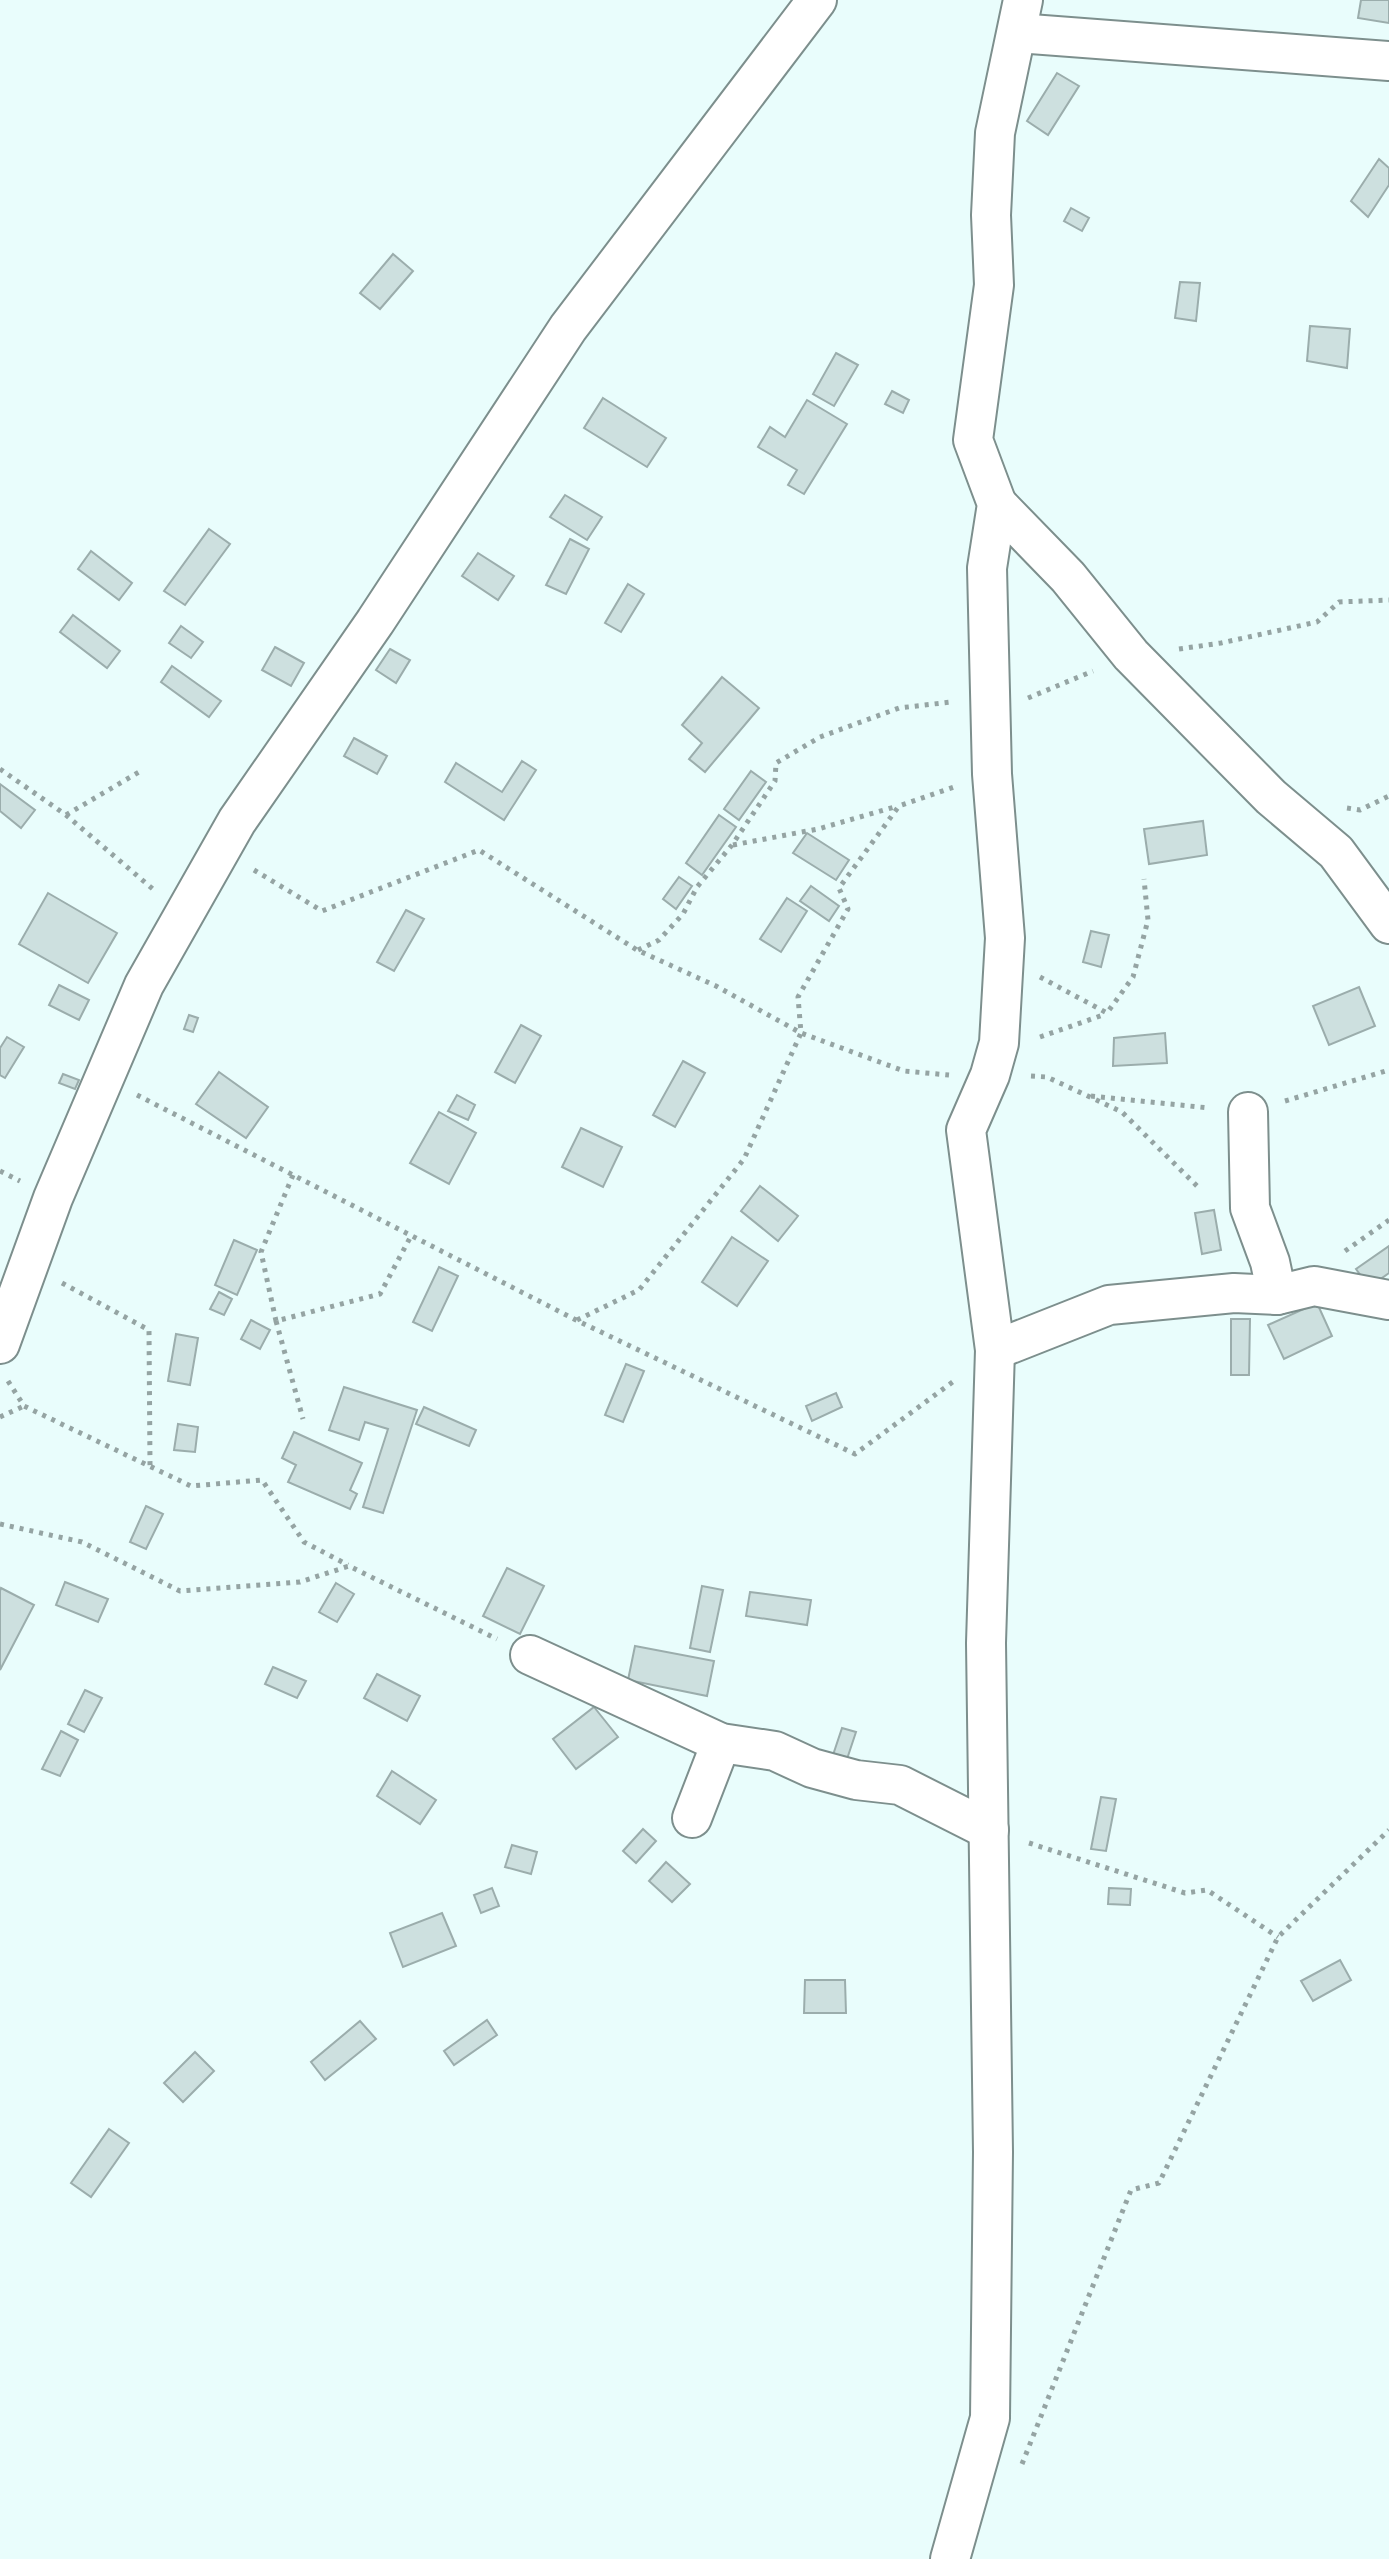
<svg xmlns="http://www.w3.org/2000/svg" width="1389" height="2559" viewBox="0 0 1389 2559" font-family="'DejaVu Sans',sans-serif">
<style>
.building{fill:#cde0df;stroke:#9badac;stroke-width:2}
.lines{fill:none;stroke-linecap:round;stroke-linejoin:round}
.street-casing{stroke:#7d8f8d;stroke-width:42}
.path{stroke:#95a4a3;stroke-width:5;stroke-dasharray:4 6;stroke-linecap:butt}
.street{stroke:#fff;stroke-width:38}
</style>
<rect width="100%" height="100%" fill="#e9fdfc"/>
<!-- building -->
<g class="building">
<polygon points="1361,0 1389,0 1389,23 1358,18"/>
<polygon points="1057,73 1079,86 1048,135 1027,121"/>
<polygon points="1379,159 1389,168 1389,185 1368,217 1351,201"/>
<polygon points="1071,208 1089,218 1082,231 1064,221"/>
<polygon points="393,254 413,271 380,309 360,293"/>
<polygon points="1180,282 1200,283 1196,321 1175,318"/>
<polygon points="1310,326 1350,329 1347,368 1307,361"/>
<polygon points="836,353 858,365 834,406 813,394"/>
<polygon points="892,391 909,400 903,413 885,404"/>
<polygon points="603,398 666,438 647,467 584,428"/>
<polygon points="807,400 847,424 804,494 788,485 797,470 758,447 770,427 785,437"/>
<polygon points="565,495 602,517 587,540 550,517"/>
<polygon points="209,529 230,544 185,605 164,591"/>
<polygon points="570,539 589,549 566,594 546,585"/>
<polygon points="91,551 132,583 119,600 78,569"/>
<polygon points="478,553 514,576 498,600 462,576"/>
<polygon points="628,584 644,594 621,632 605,623"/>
<polygon points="73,615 120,651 107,668 60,632"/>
<polygon points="181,626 203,642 191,658 169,643"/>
<polygon points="275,647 304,663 291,686 262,670"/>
<polygon points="390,649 410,660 396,683 376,670"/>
<polygon points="172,666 221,701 209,717 161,682"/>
<polygon points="722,677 759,708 705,772 689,759 702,743 682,725"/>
<polygon points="354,738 387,756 377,774 344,756"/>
<polygon points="522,761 536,770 504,820 445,782 456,763 502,792"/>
<polygon points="751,771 766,782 739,820 724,809"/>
<polygon points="0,784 35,810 21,828 0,811"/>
<polygon points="719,815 736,827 702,875 686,863"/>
<polygon points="1203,821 1207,855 1149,864 1144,829"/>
<polygon points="807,833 849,860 836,880 793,853"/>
<polygon points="679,877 692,886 676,909 663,899"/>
<polygon points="811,886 839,906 829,921 800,901"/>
<polygon points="48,893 117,933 88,983 19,944"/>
<polygon points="787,898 807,911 781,952 760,939"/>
<polygon points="406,910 424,919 394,971 377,962"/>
<polygon points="1091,931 1109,935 1101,967 1083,962"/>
<polygon points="59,985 89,1000 79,1020 49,1005"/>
<polygon points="1359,987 1375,1026 1329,1045 1313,1006"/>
<polygon points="189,1015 198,1018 193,1032 184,1029"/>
<polygon points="521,1025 541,1036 515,1083 495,1072"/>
<polygon points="1165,1033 1167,1063 1113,1066 1114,1038"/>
<polygon points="7,1037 24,1047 5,1078 0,1075 0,1048"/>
<polygon points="683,1061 705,1073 675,1127 653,1115"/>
<polygon points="219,1072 268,1107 246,1138 196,1104"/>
<polygon points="63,1074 79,1080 75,1089 59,1083"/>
<polygon points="457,1095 475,1105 468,1120 448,1111"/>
<polygon points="439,1112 476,1133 449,1184 410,1163"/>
<polygon points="581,1128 622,1147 603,1187 562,1167"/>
<polygon points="760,1186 798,1216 778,1241 741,1211"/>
<polygon points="1214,1210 1221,1250 1202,1254 1195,1213"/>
<polygon points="732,1237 768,1261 737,1306 702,1282"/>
<polygon points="234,1240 257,1250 237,1295 215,1285"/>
<polygon points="1389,1246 1389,1273 1369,1287 1356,1269"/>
<polygon points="439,1267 458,1276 432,1331 413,1322"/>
<polygon points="219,1292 232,1299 224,1315 210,1309"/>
<polygon points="1317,1303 1332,1336 1284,1359 1268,1325"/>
<polygon points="1231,1319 1250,1319 1249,1375 1231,1375"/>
<polygon points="251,1320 270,1330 260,1349 241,1339"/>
<polygon points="176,1334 198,1338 190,1385 168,1381"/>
<polygon points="626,1364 644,1371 623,1422 605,1415"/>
<polygon points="344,1387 417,1410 383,1513 363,1507 388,1429 365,1422 359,1440 329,1430"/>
<polygon points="836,1393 842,1407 812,1421 806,1406"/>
<polygon points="424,1407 476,1430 469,1446 416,1424"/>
<polygon points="178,1424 198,1427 195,1452 174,1450"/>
<polygon points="294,1432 362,1463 350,1490 357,1494 350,1509 288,1482 296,1465 282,1458"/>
<polygon points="146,1506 163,1514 146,1549 130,1542"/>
<polygon points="507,1568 544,1586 520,1634 483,1616"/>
<polygon points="65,1582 108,1599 98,1622 56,1605"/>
<polygon points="336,1583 354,1594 337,1622 319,1612"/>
<polygon points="702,1586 723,1590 710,1652 690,1648"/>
<polygon points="1,1588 34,1605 0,1670 0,1591"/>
<polygon points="750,1592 811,1600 807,1625 746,1616"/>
<polygon points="635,1646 714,1661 707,1696 628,1680"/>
<polygon points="273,1667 306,1681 297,1698 265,1684"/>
<polygon points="377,1674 420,1696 407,1721 364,1698"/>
<polygon points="85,1690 102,1698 84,1732 68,1724"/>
<polygon points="594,1707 618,1737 576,1769 553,1739"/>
<polygon points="842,1728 856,1732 845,1765 831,1761"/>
<polygon points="61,1731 78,1740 60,1776 42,1769"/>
<polygon points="392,1771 436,1800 420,1824 377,1796"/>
<polygon points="1101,1797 1116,1799 1106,1851 1091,1849"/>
<polygon points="643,1829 656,1841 636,1863 623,1851"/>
<polygon points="512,1845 537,1852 531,1874 505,1867"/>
<polygon points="666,1862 690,1884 672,1902 649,1881"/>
<polygon points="492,1888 499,1906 481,1913 474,1895"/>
<polygon points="1109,1888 1131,1889 1130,1905 1108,1904"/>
<polygon points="442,1913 456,1946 403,1967 390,1933"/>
<polygon points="1340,1960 1351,1980 1313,2001 1301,1981"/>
<polygon points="805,1980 845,1980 846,2013 804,2013"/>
<polygon points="487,2020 497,2035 454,2065 444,2051"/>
<polygon points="360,2021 376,2039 325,2080 311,2062"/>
<polygon points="195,2052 214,2071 183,2102 164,2083"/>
<polygon points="109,2129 129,2143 91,2197 71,2183"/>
</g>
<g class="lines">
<!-- street casing -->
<g class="street-casing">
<g id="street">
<polyline points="1017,33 1389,61"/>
<polyline points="997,504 1068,577 1131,655 1271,797 1336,852 1389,924"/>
<polyline points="1248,1112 1250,1208 1270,1262 1277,1295"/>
<polyline points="0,1344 53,1198 144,985 237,821 375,622 568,328 817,0"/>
<polyline points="995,1350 1109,1305 1234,1293 1277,1295 1314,1286 1389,1300"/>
<polyline points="530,1655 721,1743 775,1751 812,1768 856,1780 900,1785 989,1830"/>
<polyline points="692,1818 721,1743"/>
<polyline points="950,2559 990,2418 993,2152 986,1643 995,1350 966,1130 990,1075 999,1043 1005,938 992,774 987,568 997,504 973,440 994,285 991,215 995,133 1023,0"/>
</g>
</g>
<!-- path -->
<g class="path">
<polyline points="1179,649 1221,643 1317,622 1339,602 1389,600"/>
<polyline points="1028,698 1093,671"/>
<polyline points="0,769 66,815 154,890"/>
<polyline points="1347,808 1360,810 1389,796"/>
<polyline points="66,815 139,772"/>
<polyline points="733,845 818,829 898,806"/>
<polyline points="254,870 322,911 479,850 637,950 716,986 801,1033 904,1071 949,1075"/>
<polyline points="638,950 659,940 683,914 697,887 732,845 775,781 776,763 820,737 899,708 951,702"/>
<polyline points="1040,977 1107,1013 1133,977 1148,920 1144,879"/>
<polyline points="1040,1037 1106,1014"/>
<polyline points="1031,1076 1047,1077 1122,1112 1199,1188"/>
<polyline points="137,1095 576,1320 855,1454 954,1381"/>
<polyline points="1091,1096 1209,1108"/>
<polyline points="1285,1101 1389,1070"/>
<polyline points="0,1171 20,1181"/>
<polyline points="293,1175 261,1252 276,1321 380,1294 411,1236"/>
<polyline points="1345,1251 1389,1220"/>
<polyline points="62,1283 149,1330 150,1466"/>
<polyline points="577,1320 639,1290 744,1159 801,1033 798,997 848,909 839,888 899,806 954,787"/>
<polyline points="276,1321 303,1419"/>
<polyline points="8,1381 24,1406 191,1486 262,1480 304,1542 348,1565"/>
<polyline points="0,1417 24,1406"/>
<polyline points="0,1524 82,1542 180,1591 300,1582 349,1566 497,1639"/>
<polyline points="1029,1843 1185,1893 1207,1890 1278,1937"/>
<polyline points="1022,2464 1131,2190 1159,2183 1278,1937 1389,1830"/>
</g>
<!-- street -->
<use href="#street" class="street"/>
</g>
</svg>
